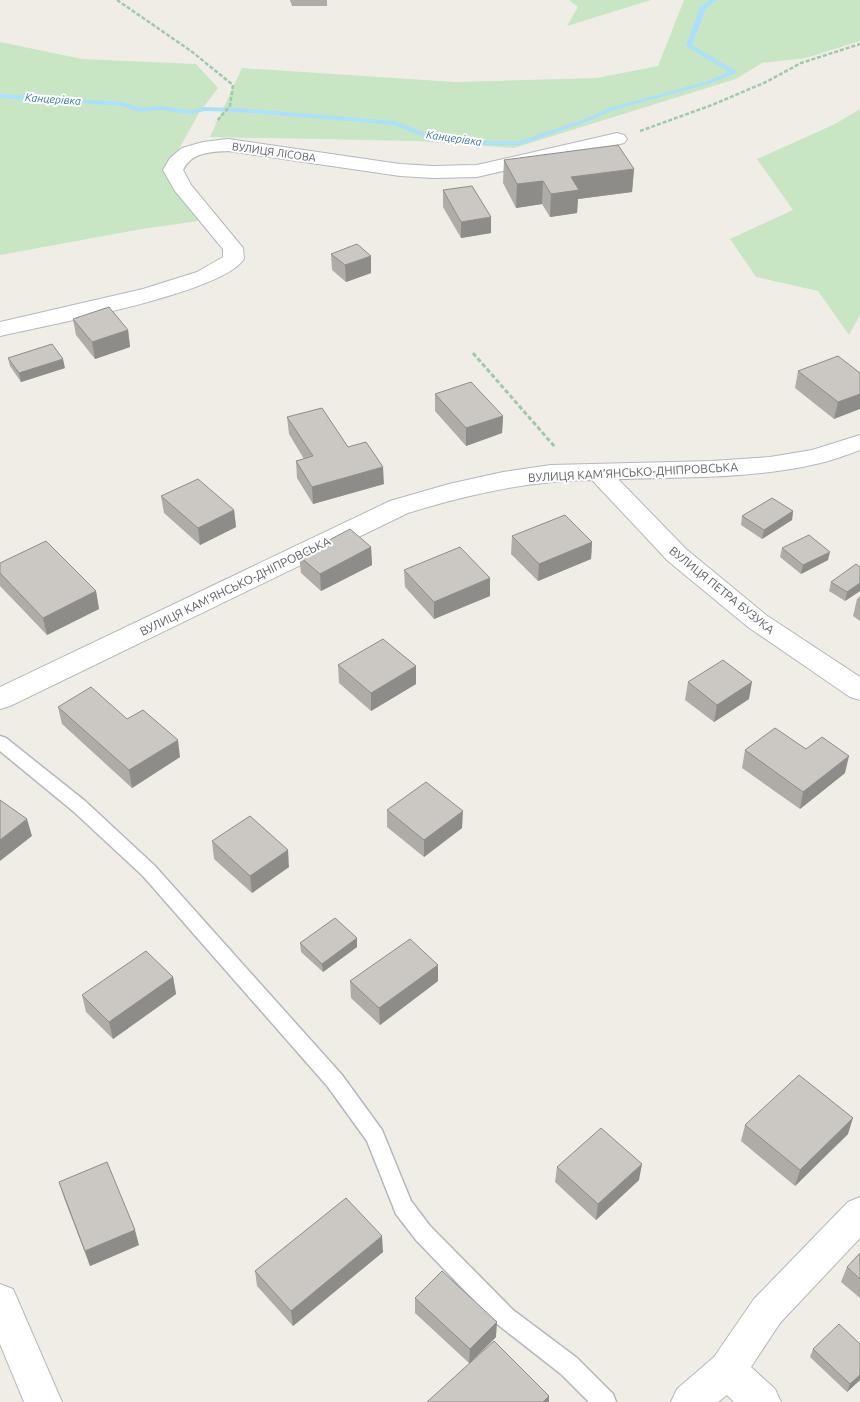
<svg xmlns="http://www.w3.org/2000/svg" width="860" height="1402" viewBox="0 0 860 1402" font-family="Ubuntu,sans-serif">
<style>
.green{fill:#c8e6c4}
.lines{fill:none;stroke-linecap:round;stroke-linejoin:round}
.stream{fill:#abe0fc;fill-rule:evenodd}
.lane-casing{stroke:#b4b7bb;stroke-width:3}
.street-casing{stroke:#b4b7bb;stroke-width:2}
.path-far1{stroke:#9fc9a7;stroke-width:2.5;stroke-dasharray:4 2;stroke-linecap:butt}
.path{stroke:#9fc9a7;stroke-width:3;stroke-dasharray:4.5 2.5;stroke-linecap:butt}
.lane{fill:#fff;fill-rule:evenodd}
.street{fill:#fff;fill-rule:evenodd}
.wall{fill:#afaca8}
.shaded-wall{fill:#8e8c88}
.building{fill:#cbc8c3;stroke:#8e8c88}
.labels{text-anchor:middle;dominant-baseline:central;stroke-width:4;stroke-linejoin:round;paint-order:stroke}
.far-water-label{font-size:11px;font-style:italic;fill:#41779d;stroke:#fff}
.far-street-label{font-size:11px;fill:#5e6366;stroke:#fff}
.street-label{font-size:12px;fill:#5e6366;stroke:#fff}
</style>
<rect width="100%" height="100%" fill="#f0ede7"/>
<!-- green -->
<g class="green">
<polygon points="569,0 651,0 567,26 578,7"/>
<polygon points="684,0 860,0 860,41 806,58 762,63 736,79 514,148 416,141 210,137 242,68 455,82 597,78 658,66"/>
<polygon points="0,42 82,59 196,64 218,88 199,113 165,174 198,221 142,229 0,255"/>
<polygon points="860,109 860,315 849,335 818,291 756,277 730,239 793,210 757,159 835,124"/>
</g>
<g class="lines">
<!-- stream -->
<polygon class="stream" points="710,0 717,0 706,8 692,45 736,71 736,73 712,83 613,110 594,119 520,145 487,145 424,137 394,125 238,112 205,111 191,114 159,110 139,112 123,106 0,98 0,94 124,102 140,108 159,106 191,110 205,107 238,108 395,121 425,133 487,141 519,141 590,117 609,108 708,81 729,72 686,46 700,7"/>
<!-- lane casing -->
<g class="lane-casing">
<polygon id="lane" points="0,736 6,738 85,801 155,866 342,1075 382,1130 411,1201 430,1226 513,1310 577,1358 613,1394 616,1402 589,1402 561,1374 497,1324 416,1240 396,1214 367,1141 328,1087 143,876 73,811 0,751"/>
</g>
<!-- street casing -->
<g class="street-casing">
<g id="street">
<path d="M617,133l7,2 3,4 -3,4 -147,34 -44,1 -33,-2 -172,-25c-18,1 -36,1 -45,19l8,15 52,63 1,11c-23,35 -197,66 -244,77v-14l143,-33 54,-17 26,-15v-8l-48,-58 -12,-21 7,-12 12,-10 21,-6 25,-3 172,25 33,2 44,-1z"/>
<path d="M860,435v15c-14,5 -29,11 -44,14 -64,15 -132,13 -198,15l68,70 80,66 94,62v23l-10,-3 -102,-70 -80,-66 -76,-81c-65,1 -122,14 -184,33l-398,193 -10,3v-22l390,-186 59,-17 54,-12 48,-7 161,-4 58,-4 42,-7z"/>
<polygon points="860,1197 860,1238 780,1323 751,1367 775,1389 781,1402 734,1402 727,1395 718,1402 671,1402 677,1389 714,1357 754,1299 848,1202"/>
<polygon points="0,1284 13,1289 62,1402 24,1402 0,1344"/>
</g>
</g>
<!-- path-far1 -->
<g class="path-far1">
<polyline points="117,0 191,51 233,85 230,106 216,122"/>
<polyline points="640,131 712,105 766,82 801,63 860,44"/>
</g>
<!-- path -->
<polyline class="path" points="473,353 555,447"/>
<!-- lane -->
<use href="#lane" class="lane"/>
<!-- street -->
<use href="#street" class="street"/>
</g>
<!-- wall -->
<g class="wall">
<polygon points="290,0 327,0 327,6 292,6"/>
<polygon points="504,160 634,169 632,192 578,199 577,213 550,217 542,204 516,208 503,183"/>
<polygon points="443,190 491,233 461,238 443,207"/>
<polygon points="331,254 371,273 346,282 332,270"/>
<polygon points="73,319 128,330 130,347 95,359 76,335"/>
<polygon points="8,358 65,368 21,382 10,366"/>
<polygon points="798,371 860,373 834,419 795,388"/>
<polygon points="435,394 503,416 502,433 466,446 435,411"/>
<polygon points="287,417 348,447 384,484 313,504 297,478 296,461 304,459 289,434"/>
<polygon points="161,496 234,510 236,527 200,545 164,513"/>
<polygon points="793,511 792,520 762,539 741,525 742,516"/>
<polygon points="512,536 592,542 591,559 538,581 511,554"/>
<polygon points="371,547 372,565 321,591 301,573 299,556"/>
<polygon points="782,548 828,560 801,574 780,557"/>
<polygon points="0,563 96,591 99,609 47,635 0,586"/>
<polygon points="860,567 860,591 845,601 829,591 831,582"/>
<polygon points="404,570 490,596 434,619 405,587"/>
<polygon points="860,596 860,621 853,616 857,599"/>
<polygon points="338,665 416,684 371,711 339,683"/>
<polygon points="688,682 749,699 714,722 685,700"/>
<polygon points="58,707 127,719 180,757 132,788 62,724"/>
<polygon points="745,750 845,773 800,809 742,768"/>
<polygon points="387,810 462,828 424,857 387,827"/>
<polygon points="212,841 289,867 252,893 214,859"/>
<polygon points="357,938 357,947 323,972 301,952 300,943"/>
<polygon points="438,965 438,981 380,1025 351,998 350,981"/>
<polygon points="173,977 176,994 113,1039 86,1012 82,995"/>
<polygon points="745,1125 848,1134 795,1186 741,1141"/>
<polygon points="557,1167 639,1180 596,1220 555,1182"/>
<polygon points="59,1182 139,1245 90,1266 64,1198"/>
<polygon points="383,1252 293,1326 257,1286 255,1271"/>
<polygon points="860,1253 860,1298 841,1282 847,1267"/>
<polygon points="415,1298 496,1337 469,1363 415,1313"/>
<polygon points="860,1344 860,1380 847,1392 810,1357 813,1349"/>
</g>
<!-- shaded-wall -->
<g class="shaded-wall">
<polygon points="634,169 632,192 578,199 577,213 550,217 551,194 571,177"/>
<polygon points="543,181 542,204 516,208 517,184"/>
<polygon points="491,217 491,233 461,238 461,222"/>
<polygon points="371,256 371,273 346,282 345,265"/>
<polygon points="128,330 130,347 95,359 92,342"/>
<polygon points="63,359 65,368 21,382 19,373"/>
<polygon points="860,394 860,409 834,419 838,402"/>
<polygon points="503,416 502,433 466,446 466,428"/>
<polygon points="383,467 384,484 313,504 312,487"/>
<polygon points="234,510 236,527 200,545 198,528"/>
<polygon points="793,511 792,520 762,539 764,530"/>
<polygon points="592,542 591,559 538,581 539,564"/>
<polygon points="371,547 372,565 321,591 320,574"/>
<polygon points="830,552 828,560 801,574 803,565"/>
<polygon points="490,578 490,596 434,619 434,602"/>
<polygon points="860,583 860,591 845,601 847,592"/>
<polygon points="96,591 99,609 47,635 43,618"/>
<polygon points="416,666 416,684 371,711 371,693"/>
<polygon points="752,682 749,699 714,722 717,705"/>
<polygon points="178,740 180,757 132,788 129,770"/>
<polygon points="849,756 845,773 800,809 803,792"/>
<polygon points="463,811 462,828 424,857 424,840"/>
<polygon points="27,819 32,836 0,861 0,840"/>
<polygon points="288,850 289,867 252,893 250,876"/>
<polygon points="357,938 357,947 323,972 322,964"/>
<polygon points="438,965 438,981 380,1025 379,1008"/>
<polygon points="173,977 176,994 113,1039 109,1022"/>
<polygon points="853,1118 848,1134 795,1186 800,1170"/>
<polygon points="642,1164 639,1180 596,1220 598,1204"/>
<polygon points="135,1230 139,1245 90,1266 85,1251"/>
<polygon points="382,1236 383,1252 293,1326 291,1311"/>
<polygon points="497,1322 496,1337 469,1364 470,1349"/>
<polygon points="860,1375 860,1380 847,1392 850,1384"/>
<polygon points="549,1396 549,1402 543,1402"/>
</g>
<!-- building -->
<g class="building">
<polygon points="618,145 634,169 571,177 579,190 551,194 543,181 517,184 504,160"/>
<polygon points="472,186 491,217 461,222 443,190"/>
<polygon points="357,244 371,256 345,265 331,254"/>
<polygon points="109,307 128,330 92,342 73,319"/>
<polygon points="52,344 63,359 19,373 8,358"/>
<polygon points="838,356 860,373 860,394 838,402 798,371"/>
<polygon points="471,382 503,416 466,428 435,394"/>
<polygon points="322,408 348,447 366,442 383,467 312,487 296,461 313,456 287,417"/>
<polygon points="198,479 234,510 198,528 161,496"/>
<polygon points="772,498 793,511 764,530 742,516"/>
<polygon points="565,515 592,542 539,564 512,536"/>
<polygon points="350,529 371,547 320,574 299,556"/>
<polygon points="809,535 830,552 803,565 782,548"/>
<polygon points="46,541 96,591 43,618 0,573 0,563"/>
<polygon points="460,547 490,578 434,602 404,570"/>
<polygon points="856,564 860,567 860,583 847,592 831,582"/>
<polygon points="383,639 416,666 371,693 338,665"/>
<polygon points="723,660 752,682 717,705 688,682"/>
<polygon points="91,687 127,719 143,710 178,740 129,770 58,707"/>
<polygon points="775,728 806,749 822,737 849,756 803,792 745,750"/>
<polygon points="426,782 463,811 424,840 387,810"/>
<polygon points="0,800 27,819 0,840"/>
<polygon points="250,816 288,850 250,876 212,841"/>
<polygon points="335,918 357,938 322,964 300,943"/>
<polygon points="410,939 438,965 379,1008 350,981"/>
<polygon points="146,951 173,977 109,1022 82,995"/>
<polygon points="799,1075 853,1118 800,1170 745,1125"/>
<polygon points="601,1128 642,1164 598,1204 557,1167"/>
<polygon points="107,1162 135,1230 85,1251 59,1182"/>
<polygon points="346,1198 382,1236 291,1311 255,1271"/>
<polygon points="860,1253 860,1279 847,1267"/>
<polygon points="442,1271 497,1322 470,1349 415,1298"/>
<polygon points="839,1324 860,1344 860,1375 850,1384 813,1349"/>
<polygon points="494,1341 549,1396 543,1402 427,1402"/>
</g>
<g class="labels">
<!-- far-water labels -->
<g class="far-water-label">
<text transform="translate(53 99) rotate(4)">Канцерівка</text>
<text transform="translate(454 138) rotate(8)">Канцерівка</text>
</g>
<!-- far-street labels -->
<g class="far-street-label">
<text transform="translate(274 152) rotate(8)">ВУЛИЦЯ ЛІСОВА</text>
</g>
<!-- street labels -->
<g class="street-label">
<text transform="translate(633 472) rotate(-3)">ВУЛИЦЯ КАМ’ЯНСЬКО-ДНІПРОВСЬКА</text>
<text transform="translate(235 586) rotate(-26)">ВУЛИЦЯ КАМ’ЯНСЬКО-ДНІПРОВСЬКА</text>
<text transform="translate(722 590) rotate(39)">ВУЛИЦЯ ПЕТРА БУЗУКА</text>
</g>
</g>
</svg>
